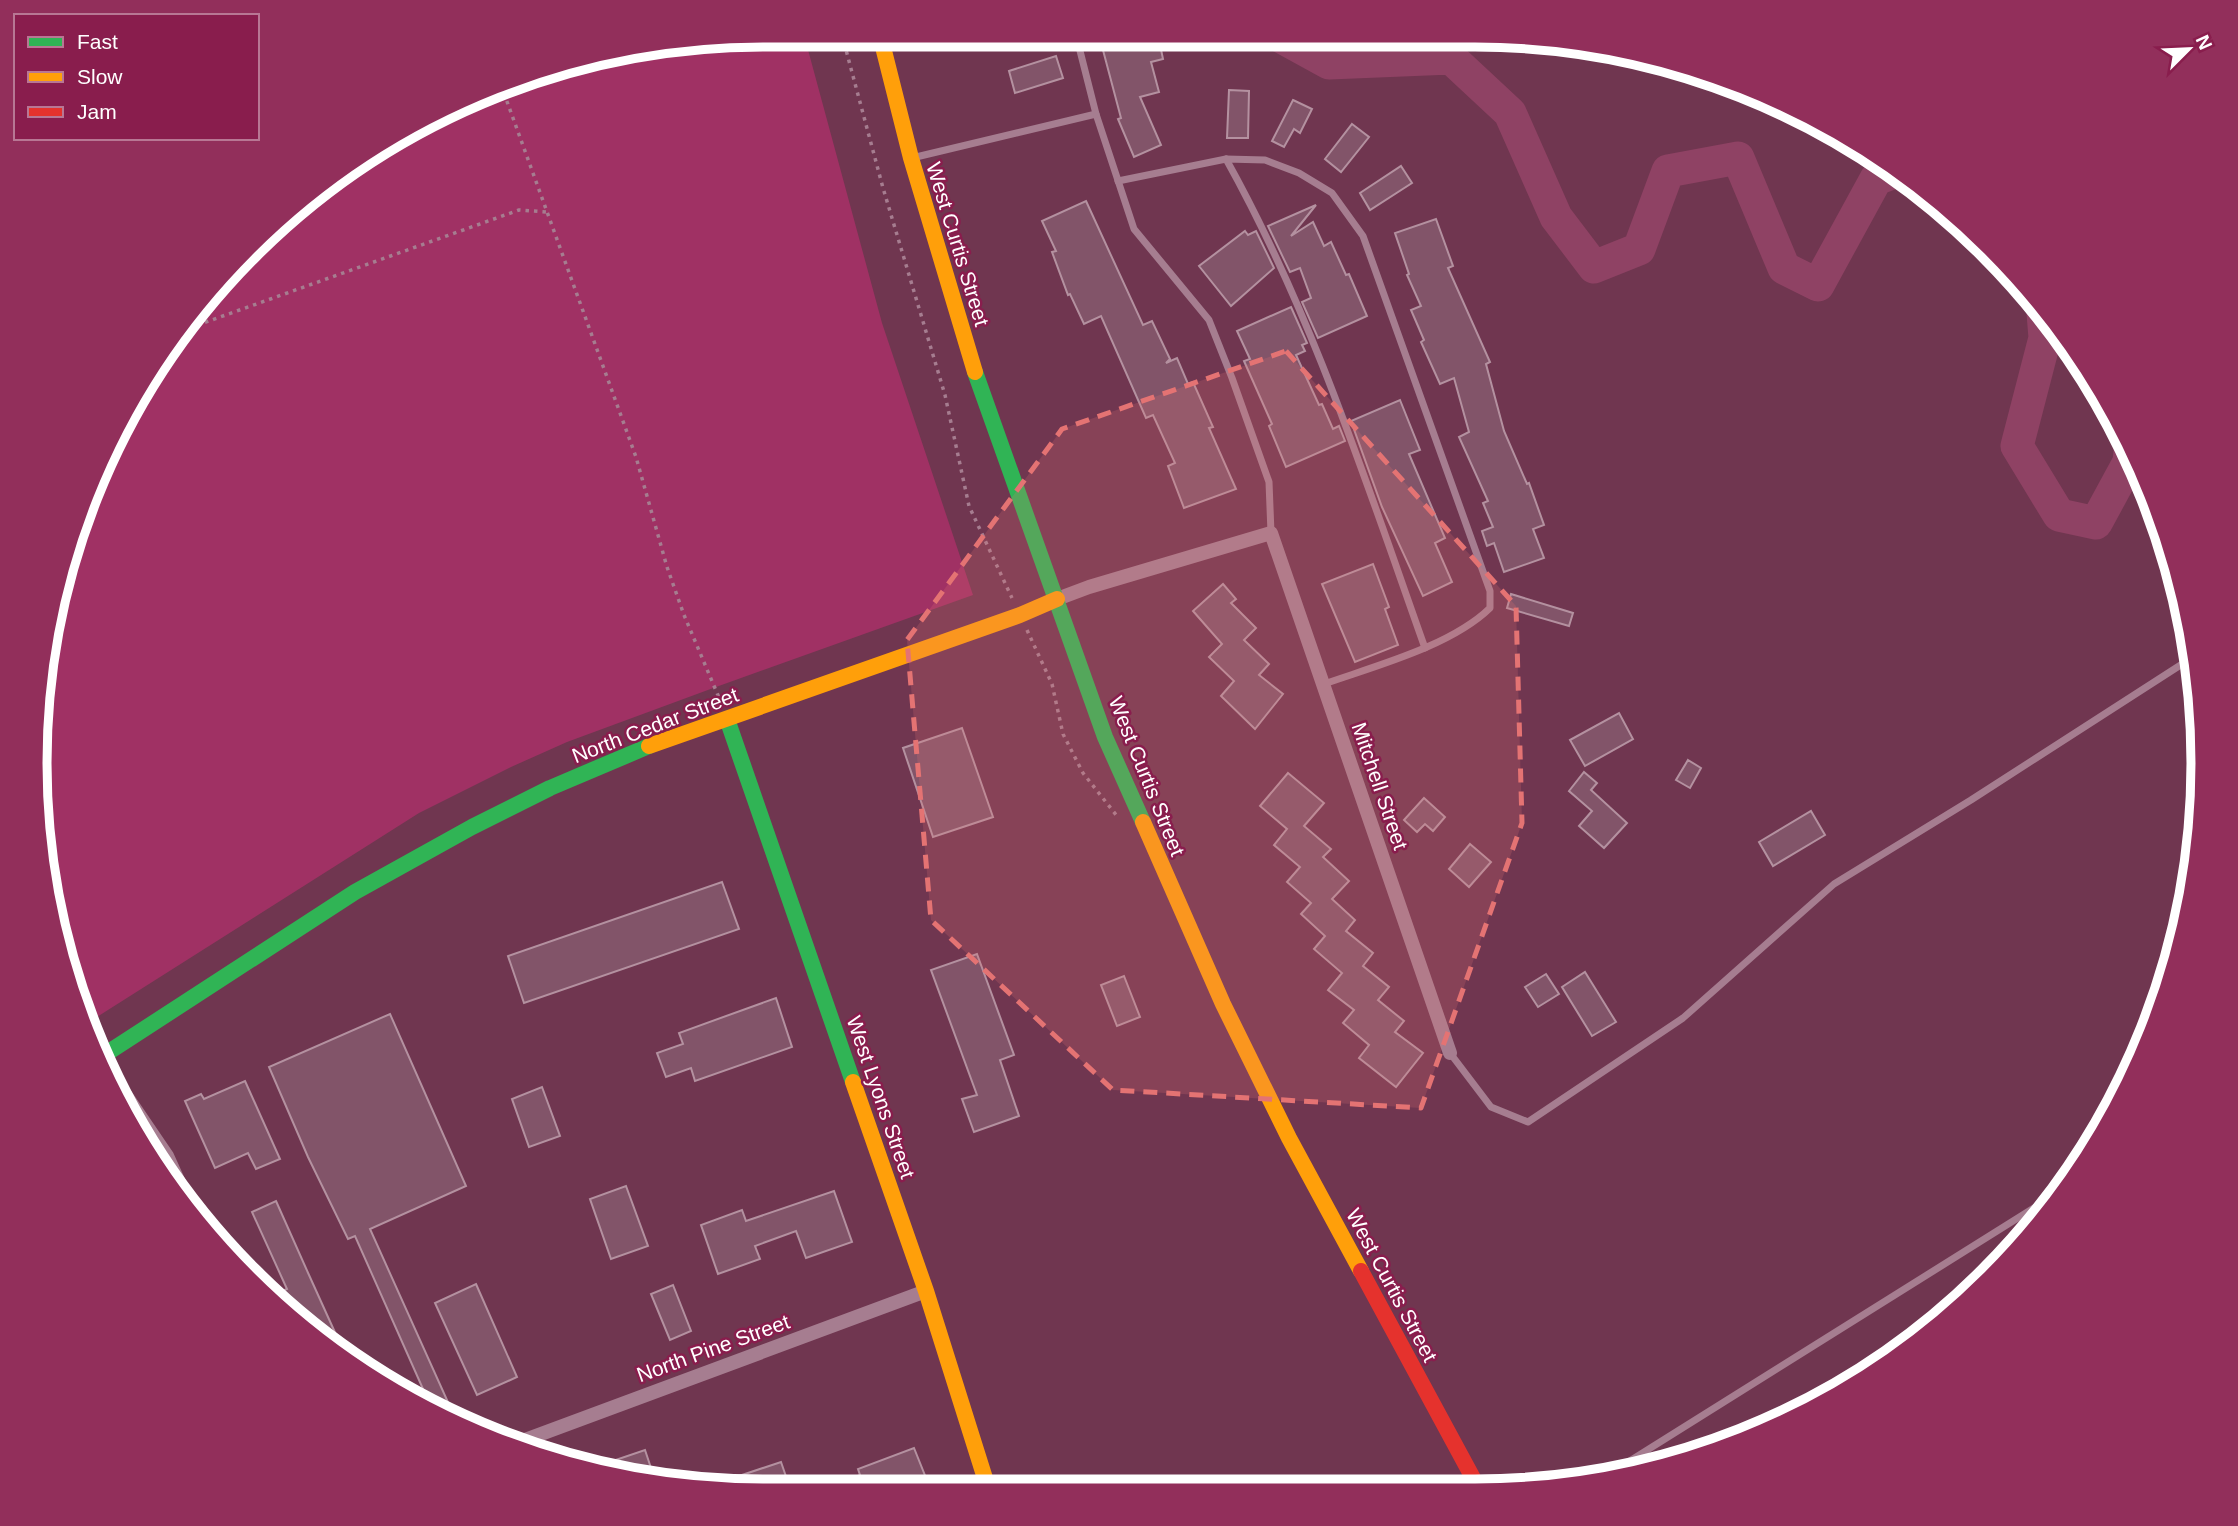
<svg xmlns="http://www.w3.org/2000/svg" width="2238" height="1526" viewBox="0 0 2238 1526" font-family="Arial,sans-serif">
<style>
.green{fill:#a03164}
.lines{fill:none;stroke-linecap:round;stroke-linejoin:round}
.river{stroke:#8f4264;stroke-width:33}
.building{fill:#825469;stroke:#b491a0;stroke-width:2}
.path{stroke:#a67d90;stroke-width:3.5;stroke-dasharray:3.5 5;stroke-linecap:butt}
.lane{stroke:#a67d90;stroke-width:7}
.street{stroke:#a67d90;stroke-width:14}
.fast{stroke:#30b455;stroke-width:16}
.slow{stroke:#ff9f0a;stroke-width:16}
.jam{stroke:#e5322d;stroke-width:16}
.marked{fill:#e47373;fill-opacity:0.2;stroke:#e47373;stroke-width:5;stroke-dasharray:14 9;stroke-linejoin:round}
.labels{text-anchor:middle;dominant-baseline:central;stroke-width:5;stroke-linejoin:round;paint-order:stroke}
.street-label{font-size:21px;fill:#fff;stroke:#891d4d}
.rim{fill:none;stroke:#fff;stroke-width:9}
</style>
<rect width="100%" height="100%" fill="#703650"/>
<!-- green -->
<polygon class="green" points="763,35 804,35 882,323 973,595 716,687 567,742 511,767 419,813 89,1022 49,905 37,810 41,668 91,484 133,399 215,283 359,157 484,91 574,60"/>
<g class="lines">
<!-- river -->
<g class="river">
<polyline points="1278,35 1329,63 1451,58 1510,113 1556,217 1594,267 1639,249 1668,171 1738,158 1784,268 1818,285 1876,179 1892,173"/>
<polyline points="2043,313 2045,338 2017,446 2059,515 2096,523 2129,462 2130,452"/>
</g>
</g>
<!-- building -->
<g class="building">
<polygon points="1099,35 1158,35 1163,59 1151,62 1159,92 1140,97 1161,145 1134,157 1118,119 1121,118"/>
<polygon points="1056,56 1063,78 1015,93 1009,71"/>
<polygon points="1229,90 1249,91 1248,138 1227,138"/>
<polygon points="1293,100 1312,109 1300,133 1294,129 1284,147 1272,141"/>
<polygon points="1352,124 1369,137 1341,172 1325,159"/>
<polygon points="1401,166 1412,183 1370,210 1360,193"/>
<polygon points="1086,201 1143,325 1152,321 1170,359 1166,363 1177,358 1188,384 1193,382 1213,427 1209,428 1236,489 1184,508 1168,466 1175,463 1153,415 1146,418 1101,316 1084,324 1070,294 1068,295 1052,252 1056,251 1042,221"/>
<polygon points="1316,205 1291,236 1313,222 1324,246 1331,242 1346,275 1349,274 1367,316 1318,338 1302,302 1311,298 1300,268 1290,272 1268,226"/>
<polygon points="1436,219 1453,266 1448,268 1490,362 1486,364 1504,431 1527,484 1529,483 1544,525 1533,529 1544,558 1504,572 1494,543 1487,546 1482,531 1493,527 1483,503 1488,501 1459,437 1469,432 1454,378 1440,384 1421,342 1424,340 1411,310 1421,306 1407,275 1409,274 1395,233"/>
<polygon points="1245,231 1248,235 1256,231 1274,268 1231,306 1199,266"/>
<polygon points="1291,307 1307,343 1302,345 1305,351 1296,355 1319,405 1322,404 1333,429 1339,426 1345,441 1286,467 1269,426 1272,424 1244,361 1250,359 1237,331"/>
<polygon points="1400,400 1420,450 1409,454 1445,538 1435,543 1452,582 1423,596 1382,507 1351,421"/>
<polygon points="1373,564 1389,607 1385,609 1398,645 1355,662 1322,584"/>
<polygon points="1223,584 1236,599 1231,603 1256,628 1244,640 1269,664 1259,675 1283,694 1255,729 1221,696 1234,681 1209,657 1222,644 1193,611"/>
<polygon points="1511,594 1573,613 1569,626 1507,608"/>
<polygon points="1619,713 1633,739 1585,766 1570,740"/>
<polygon points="962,728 993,817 933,837 903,748"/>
<polygon points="1688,760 1701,768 1690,788 1676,780"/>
<polygon points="1584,772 1597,783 1591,790 1627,823 1604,848 1579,826 1592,811 1569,791"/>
<polygon points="1288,773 1324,803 1304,826 1331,849 1323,857 1349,881 1332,899 1355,920 1346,931 1373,953 1363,966 1389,987 1378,1000 1404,1021 1395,1032 1423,1053 1396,1087 1359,1058 1369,1045 1343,1023 1354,1010 1328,990 1342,973 1314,949 1325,936 1301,914 1311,903 1287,882 1300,867 1274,845 1287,829 1260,806"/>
<polygon points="1424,798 1445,817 1433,831 1425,824 1417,832 1404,820"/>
<polygon points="1811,811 1825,835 1773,866 1759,842"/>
<polygon points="1470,844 1491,862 1469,887 1449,869"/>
<polygon points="722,882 739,929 524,1003 508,956"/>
<polygon points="977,954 1014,1055 1000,1060 1019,1116 974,1132 962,1099 977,1095 931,970"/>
<polygon points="1585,972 1616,1022 1592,1036 1562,987"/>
<polygon points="1546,974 1559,994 1538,1007 1525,987"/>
<polygon points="1124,976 1140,1017 1117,1026 1101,985"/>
<polygon points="776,998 792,1047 695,1081 691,1068 666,1077 657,1053 683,1044 679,1033"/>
<polygon points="390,1014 466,1186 370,1229 456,1420 431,1407 355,1236 348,1239 308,1157 269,1067"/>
<polygon points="245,1081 280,1159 256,1169 248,1153 215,1168 185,1101 201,1094 204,1099"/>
<polygon points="542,1087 560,1136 529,1147 512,1099"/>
<polygon points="626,1186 648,1246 611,1259 590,1199"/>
<polygon points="834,1191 852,1242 806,1258 796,1231 755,1246 760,1259 718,1274 701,1225 742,1210 746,1221"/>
<polygon points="276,1201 309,1275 347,1359 288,1310 280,1292 287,1289 252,1212"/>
<polygon points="476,1284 517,1377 477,1395 435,1303"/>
<polygon points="673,1285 691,1331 670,1340 651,1294"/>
<polygon points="914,1448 928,1483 906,1491 822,1491 860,1475 858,1469"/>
<polygon points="645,1450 655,1480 621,1477 592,1468"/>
<polygon points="781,1462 791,1491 740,1489 736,1477"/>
</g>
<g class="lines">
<!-- path -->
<g class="path">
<polyline points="842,35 883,188 945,395 969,506 1012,598"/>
<polyline points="501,85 636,457 667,567 684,615 720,700"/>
<polyline points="181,331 519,210 546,212"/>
<polyline points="1027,630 1052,684 1063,734 1083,773 1117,816"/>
</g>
<!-- lane -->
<g class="lane">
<polyline points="1076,35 1096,114 1134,229 1209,320 1232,378 1269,482 1271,533"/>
<polyline points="916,157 1096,114"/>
<path d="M1226,159c86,154 140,323 199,489"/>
<path d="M1118,181l108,-22 39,1 34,13 33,20 31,43 127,355v17c-39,38 -115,58 -166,76"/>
<polyline points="1450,1053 1491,1107 1528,1122 1683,1018 1834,884 1971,800 2193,657"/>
<polyline points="1601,1479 2061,1191"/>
</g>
<!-- street -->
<g class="street">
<polyline points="1057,599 1089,587 1271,533 1450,1053"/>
<polyline points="101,1059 167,1156 190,1207"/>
<polyline points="514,1444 926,1291"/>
</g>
<!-- fast -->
<g class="fast">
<polyline points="975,372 1105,737 1143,822"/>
<polyline points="727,719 853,1082"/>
<polyline points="101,1057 355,892 472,827 550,788 649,746"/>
</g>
<!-- slow -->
<g class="slow">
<polyline points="880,35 911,158 975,372"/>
<polyline points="649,746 1020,615 1057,599"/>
<polyline points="1143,822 1223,1004 1289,1138 1361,1271"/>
<polyline points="853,1082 926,1291 989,1491"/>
</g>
<!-- jam -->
<polyline class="jam" points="1361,1271 1480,1491"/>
</g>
<!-- marked area -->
<path class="marked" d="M1286,351l230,255 6,217 -101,285 -308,-18 -182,-170 -24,-280 155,-211z"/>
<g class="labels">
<!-- street labels -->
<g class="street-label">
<text transform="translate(958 244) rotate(73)">West Curtis Street</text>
<text transform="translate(655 725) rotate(-21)">North Cedar Street</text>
<text transform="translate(1147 776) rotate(68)">West Curtis Street</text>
<text transform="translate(1380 786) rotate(71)">Mitchell Street</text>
<text transform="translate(881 1097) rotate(71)">West Lyons Street</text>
<text transform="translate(1392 1285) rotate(62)">West Curtis Street</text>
<text transform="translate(713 1348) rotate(-20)">North Pine Street</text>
</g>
</g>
<!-- crop -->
<path d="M0 0H2238V1526H0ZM763 47H1475A716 716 0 0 1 2191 763V763A716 716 0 0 1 1475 1479H763A716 716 0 0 1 47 763V763A716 716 0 0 1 763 47Z" fill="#922f5b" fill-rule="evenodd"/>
<path class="rim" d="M763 47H1475A716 716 0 0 1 2191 763V763A716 716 0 0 1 1475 1479H763A716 716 0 0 1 47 763V763A716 716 0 0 1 763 47Z"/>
<!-- legend -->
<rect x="14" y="14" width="245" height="126" fill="#891d4d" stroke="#b87794" stroke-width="2"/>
<rect x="28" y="37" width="35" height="10" fill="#30b455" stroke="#b87794" stroke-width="2"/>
<text x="77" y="49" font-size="21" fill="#ffffff">Fast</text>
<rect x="28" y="72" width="35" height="10" fill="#ff9f0a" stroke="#b87794" stroke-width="2"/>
<text x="77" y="84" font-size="21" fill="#ffffff">Slow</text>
<rect x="28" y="107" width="35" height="10" fill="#e5322d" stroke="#b87794" stroke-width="2"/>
<text x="77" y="119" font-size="21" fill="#ffffff">Jam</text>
<!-- north arrow -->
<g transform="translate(2189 49) rotate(66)" stroke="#891d4d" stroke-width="5" paint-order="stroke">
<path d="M0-5L12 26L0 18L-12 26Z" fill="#ffffff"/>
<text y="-10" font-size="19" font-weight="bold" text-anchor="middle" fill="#ffffff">N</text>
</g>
</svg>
